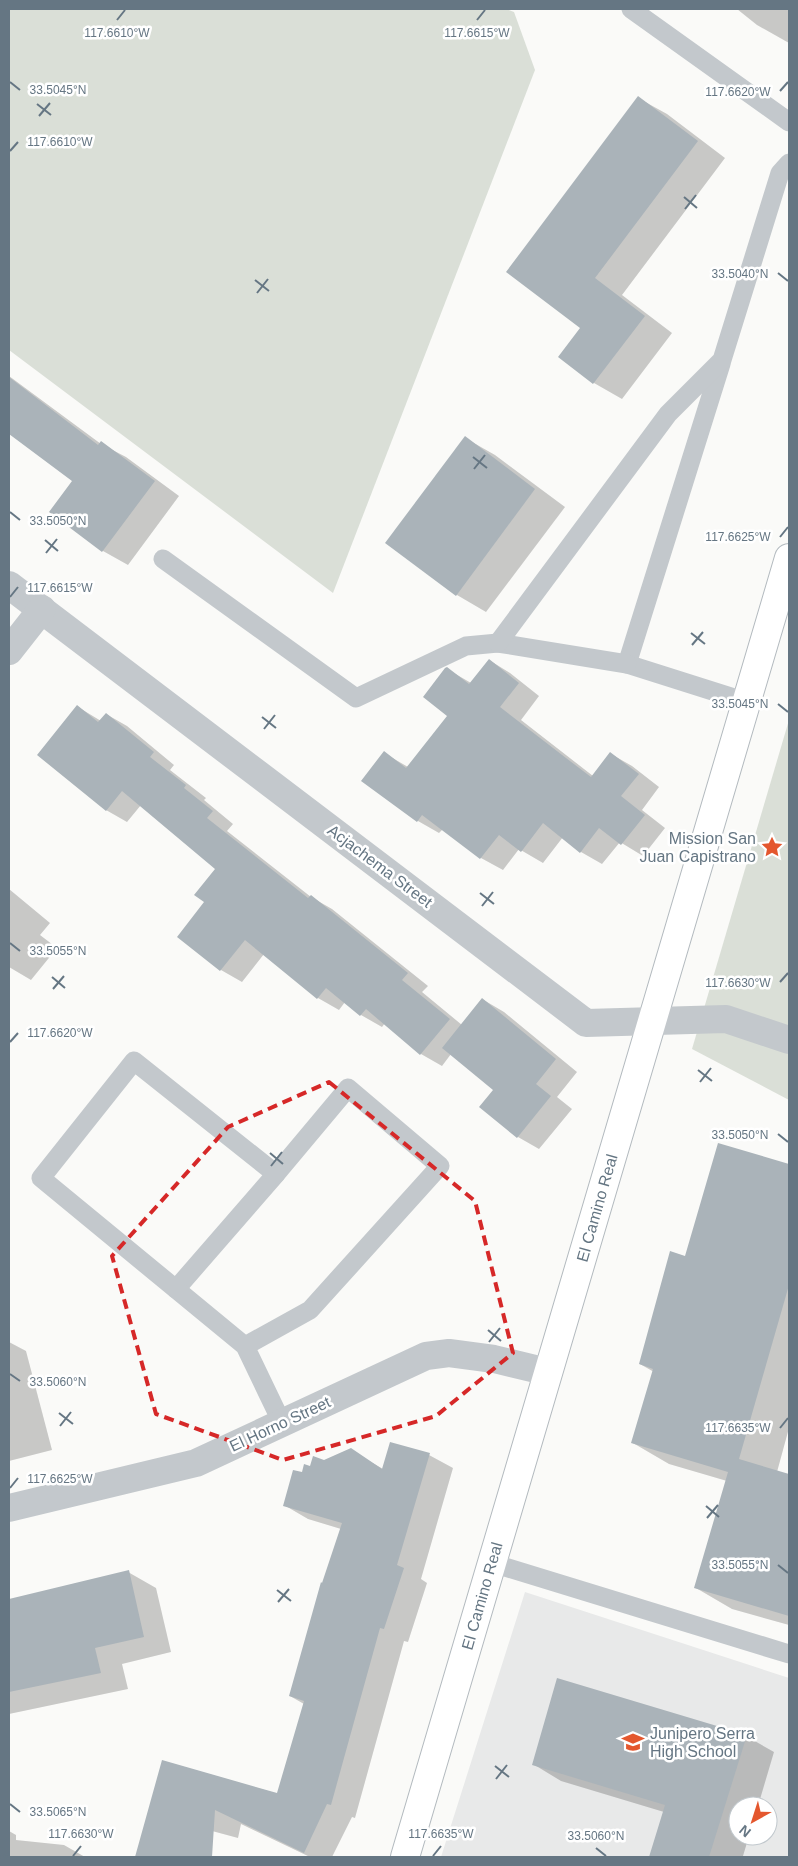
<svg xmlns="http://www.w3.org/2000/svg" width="798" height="1866" viewBox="0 0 798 1866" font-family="Arial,sans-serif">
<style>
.built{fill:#e8e9e9;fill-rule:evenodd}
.green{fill:#dadfd7}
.shadow{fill:#0003}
.building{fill:#aab3b9}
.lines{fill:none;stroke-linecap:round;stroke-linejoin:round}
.secondary-casing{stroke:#b3babf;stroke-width:30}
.lane{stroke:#c3c8cc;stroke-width:19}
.street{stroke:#c3c8cc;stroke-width:28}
.secondary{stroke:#fff;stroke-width:28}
.marked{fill:none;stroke:#d62828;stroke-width:4;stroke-dasharray:10 6;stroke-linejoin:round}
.ticks{fill:none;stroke:#657683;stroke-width:2}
.labels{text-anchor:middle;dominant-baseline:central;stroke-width:5;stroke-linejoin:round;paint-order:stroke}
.poi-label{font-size:16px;fill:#657683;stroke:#fff;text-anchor:end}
.street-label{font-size:16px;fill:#657683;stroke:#fff}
.ticks-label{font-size:12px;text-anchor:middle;fill:#657683;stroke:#fff;stroke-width:5;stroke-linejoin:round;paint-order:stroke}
</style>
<rect width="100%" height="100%" fill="#fafaf8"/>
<!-- built -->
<path class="built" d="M525,1592l264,86v179h-348zM738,1806h30v30h-30z"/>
<!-- green -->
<g class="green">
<polygon points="9,9 506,9 514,12 535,70 333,593 9,350"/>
<polygon points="789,720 789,1100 692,1049"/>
</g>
<!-- shadow -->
<g class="shadow">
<polygon points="737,9 789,9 789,43 757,25"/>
<polygon points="638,98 667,114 725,158 622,295 672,333 622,399 594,383 582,328"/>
<polygon points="9,376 101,444 126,457 179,496 128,565 103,551 73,480 9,432"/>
<polygon points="465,438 495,455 565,507 486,612 457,595"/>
<polygon points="489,660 510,673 539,696 521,720 593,776 611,754 632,766 659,787 642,810 665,828 643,856 620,842 602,864 581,852 563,837 543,863 519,849 503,870 481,858 443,829 439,833 418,821 363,780 384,753 408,767 448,716 447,669 471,683"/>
<polygon points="78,707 101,721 106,714 127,726 174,765 170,770 206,798 204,800 233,824 227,831 311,897 332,909 428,986 422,992 462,1025 482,999 504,1012 577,1072 557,1097 572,1109 539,1149 518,1137 495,1090 451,1054 442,1066 421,1054 385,1023 382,1027 361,1015 345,1002 339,1010 318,998 264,954 242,982 221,970 205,902 217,868 141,805 127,822 106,810"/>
<polygon points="9,889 50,923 40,935 57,948 31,980 9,967"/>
<polygon points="719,1144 789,1165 789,1428 777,1472 789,1475 789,1625 732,1609 696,1588 727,1481 669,1464 633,1443 654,1372 640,1364 686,1257"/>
<polygon points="9,1342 26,1351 52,1450 9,1461"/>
<polygon points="350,1450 383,1469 429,1455 453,1468 421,1579 427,1583 408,1642 404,1641 355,1818 352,1817 332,1857 310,1857 241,1824 238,1838 175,1821 163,1761 278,1794 304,1704 290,1696 341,1529 308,1519 284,1505 302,1473 311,1467"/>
<polygon points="128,1572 156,1588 171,1652 122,1664 128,1689 9,1714 9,1601"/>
<polygon points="746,1736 774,1752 758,1806 738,1806 738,1836 749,1836 743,1856 746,1857 651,1857 664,1812 561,1781 533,1764"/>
<polygon points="9,1831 16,1835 16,1840 64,1845 85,1857 9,1857"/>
</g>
<!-- building -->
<g class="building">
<polygon points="638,96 698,141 595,278 645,316 593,384 558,357 580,328 506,272"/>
<polygon points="9,377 98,445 101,441 155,481 102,552 49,512 72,481 9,434"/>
<polygon points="465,436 535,489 456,596 385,543"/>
<polygon points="489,659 519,683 500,707 566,758 591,777 610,752 639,774 621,796 645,815 621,845 599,828 580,853 543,823 521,852 499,835 480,859 422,815 417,822 361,781 384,751 406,768 447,716 423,697 445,668 447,667 469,684"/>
<polygon points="77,705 98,722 106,713 154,752 150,757 186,785 184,788 213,811 207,818 308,898 311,895 408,973 402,980 450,1019 420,1055 366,1009 360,1016 326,988 317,999 245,940 220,971 177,937 204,902 194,895 215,869 122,791 106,811 37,755"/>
<polygon points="482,998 556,1059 536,1084 551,1096 517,1138 479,1107 493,1090 442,1048"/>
<polygon points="718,1143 789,1164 789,1285 739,1459 789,1474 789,1616 694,1588 728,1472 631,1443 653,1369 639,1364 670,1251 685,1256"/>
<polygon points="390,1442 430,1453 397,1565 404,1568 384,1629 380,1628 331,1805 327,1804 304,1853 215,1810 212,1857 135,1857 162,1760 277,1793 304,1701 289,1696 321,1582 322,1583 342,1523 283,1506 293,1470 302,1472 304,1464 310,1466 313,1456 324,1460 351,1448 382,1469"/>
<polygon points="129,1570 144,1637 95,1648 101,1673 9,1692 9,1599"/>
<polygon points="557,1678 747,1735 709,1857 649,1857 665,1805 532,1765"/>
</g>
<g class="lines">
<!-- secondary casing -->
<g class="secondary-casing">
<polyline id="secondary" points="405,1857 789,558"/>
</g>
<!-- lane -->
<g class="lane">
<polyline points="631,9 789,122"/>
<polyline points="721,364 627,664 747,702"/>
<polyline points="163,559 356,698 466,646 498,643 627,664"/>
<polyline points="498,643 668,414 722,360 780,173 789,163"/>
<polyline points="176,1289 276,1174"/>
<polyline points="245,1346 310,1310 440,1166 348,1088 276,1174 134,1061 41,1178 245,1346 282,1423"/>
<polyline points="492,1563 789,1654"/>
</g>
<!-- street -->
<g class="street">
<polyline points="9,585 586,1023 726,1019 789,1040"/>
<polyline points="9,651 42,609"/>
<polyline points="9,1508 196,1463 426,1356 449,1353 494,1359 548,1372"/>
</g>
<!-- secondary -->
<use href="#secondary" class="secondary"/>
</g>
<!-- marked area -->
<path class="marked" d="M329,1082l146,119 38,152 -77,63 -153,44 -127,-46 -44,-158 116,-129z"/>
<!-- ticks -->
<path class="ticks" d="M117,20l8,-10M477,20l8,-10M10,82l10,8M780,91l8,-9M37,104l14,11M39,116l11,-13M10,151l8,-9M684,197l13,11M685,209l11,-14M778,273l10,8M255,280l14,11M257,293l11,-14M473,457l14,11M474,469l11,-14M10,512l10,8M780,537l8,-10M45,540l13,11M46,553l11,-14M10,597l8,-10M691,633l14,11M692,645l11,-13M778,704l10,8M262,717l14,11M264,729l11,-14M480,893l14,11M482,906l11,-14M10,943l10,8M52,977l13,11M780,982l8,-9M53,989l11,-13M10,1042l8,-9M698,1070l14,11M700,1082l11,-14M778,1134l10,8M270,1153l13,11M271,1166l11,-14M488,1330l13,11M489,1342l11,-14M10,1374l10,7M59,1413l14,11M60,1426l11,-14M780,1428l8,-10M10,1488l8,-10M706,1506l13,11M707,1518l11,-13M778,1565l10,8M277,1590l14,11M278,1602l11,-13M495,1766l14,11M496,1779l11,-14M10,1804l10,8M596,1848l10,8M73,1856l8,-10M433,1856l8,-10"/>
<!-- icons -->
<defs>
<g id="sight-bare" transform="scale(1.725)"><path d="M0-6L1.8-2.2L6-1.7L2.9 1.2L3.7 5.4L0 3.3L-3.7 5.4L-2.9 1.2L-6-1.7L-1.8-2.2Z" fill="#e4572e" stroke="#fff" stroke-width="2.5" paint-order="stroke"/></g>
<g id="school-bare" transform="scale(1.725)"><path d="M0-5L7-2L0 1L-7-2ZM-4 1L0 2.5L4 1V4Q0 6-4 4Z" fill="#e4572e" stroke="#fff" stroke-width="2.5" paint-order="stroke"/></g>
</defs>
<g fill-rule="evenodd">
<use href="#sight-bare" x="772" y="847"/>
<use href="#school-bare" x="633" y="1742"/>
</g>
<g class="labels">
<!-- poi labels -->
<g class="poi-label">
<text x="756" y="838">Mission San<tspan x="756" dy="18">Juan Capistrano</tspan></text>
<text x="650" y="1733" text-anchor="start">Junipero Serra<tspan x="650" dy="18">High School</tspan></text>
</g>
<!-- street labels -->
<g class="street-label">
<text transform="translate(380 866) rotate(37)">Acjachema Street</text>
<text transform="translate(597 1208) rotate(-74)">El Camino Real</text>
<text transform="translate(280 1424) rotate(-25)">El Horno Street</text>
<text transform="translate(482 1596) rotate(-74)">El Camino Real</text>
</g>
</g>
<g class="ticks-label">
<text x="117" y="37">117.6610°W</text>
<text x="477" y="37">117.6615°W</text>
<text x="58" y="94">33.5045°N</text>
<text x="738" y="96">117.6620°W</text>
<text x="60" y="146">117.6610°W</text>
<text x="740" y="278">33.5040°N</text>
<text x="58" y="525">33.5050°N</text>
<text x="738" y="541">117.6625°W</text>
<text x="60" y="592">117.6615°W</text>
<text x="740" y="708">33.5045°N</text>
<text x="58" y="955">33.5055°N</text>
<text x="738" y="987">117.6630°W</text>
<text x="60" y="1037">117.6620°W</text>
<text x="740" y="1139">33.5050°N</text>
<text x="58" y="1386">33.5060°N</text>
<text x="738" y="1432">117.6635°W</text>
<text x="60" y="1483">117.6625°W</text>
<text x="740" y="1569">33.5055°N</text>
<text x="58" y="1816">33.5065°N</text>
<text x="81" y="1838">117.6630°W</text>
<text x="441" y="1838">117.6635°W</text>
<text x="596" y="1840">33.5060°N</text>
</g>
<!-- border -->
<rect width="798" height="1866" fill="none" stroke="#657683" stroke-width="20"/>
<!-- north arrow -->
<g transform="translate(753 1821) rotate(219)"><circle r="24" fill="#ffffff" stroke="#c1c8cd"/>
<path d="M0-4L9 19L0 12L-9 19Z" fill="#e4572e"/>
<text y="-8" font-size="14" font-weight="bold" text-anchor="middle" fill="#657683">N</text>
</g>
</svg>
